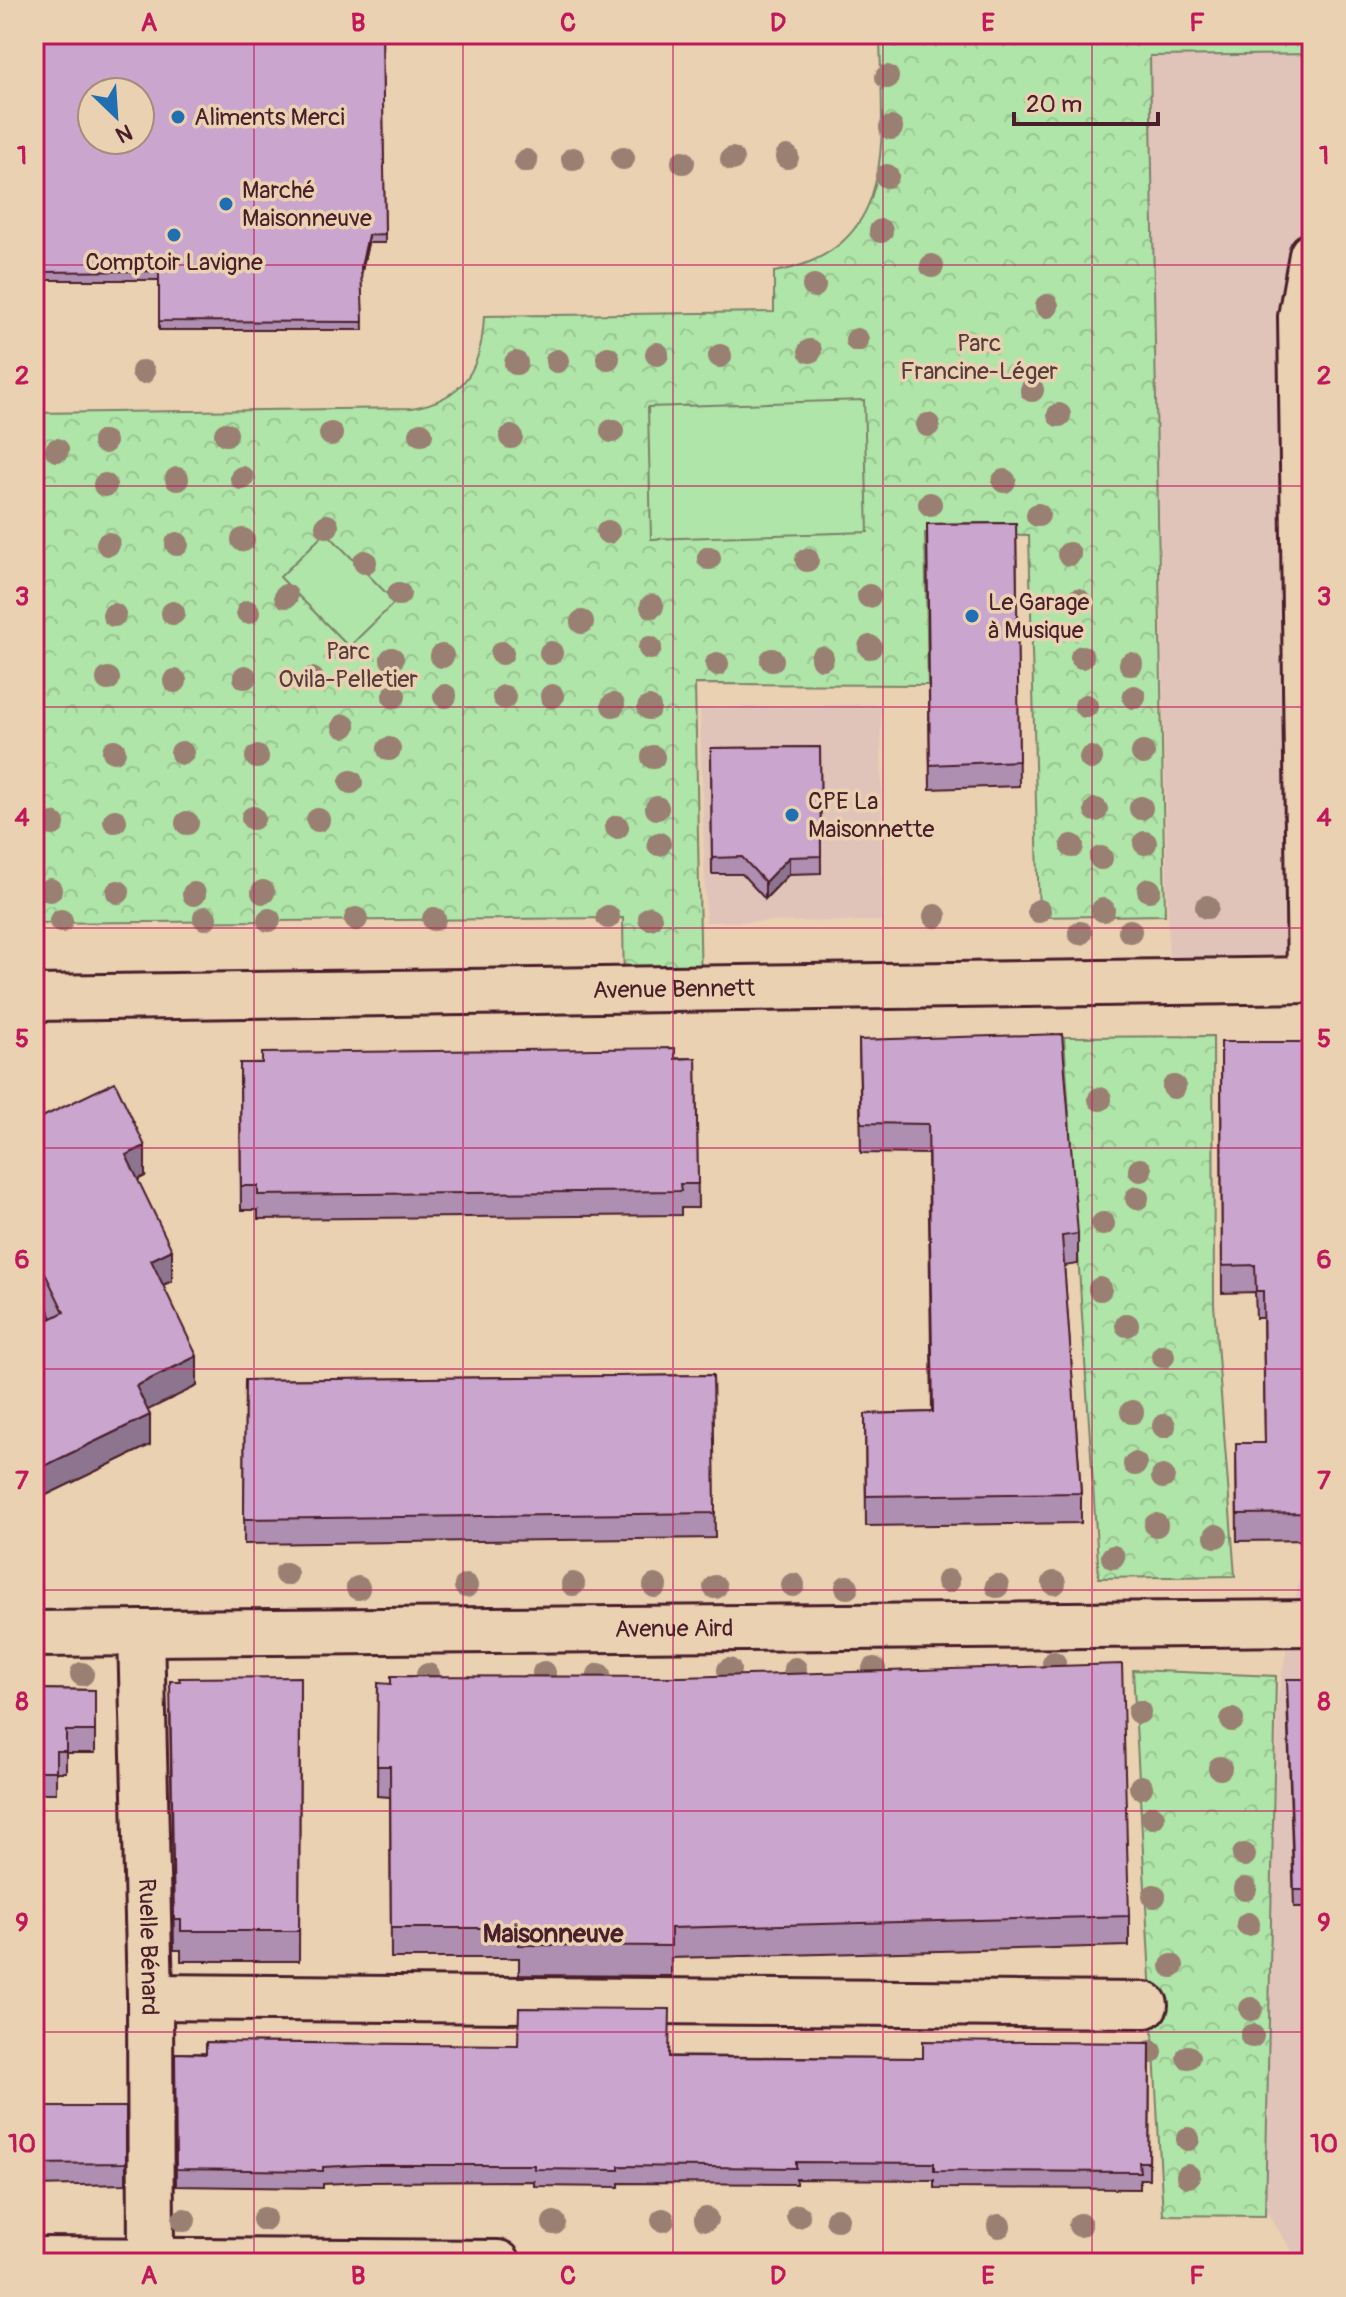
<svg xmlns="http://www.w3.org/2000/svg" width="1346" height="2297" viewBox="0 0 1346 2297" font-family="Pangolin,sans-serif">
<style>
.built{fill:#e0c4ba}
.park{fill:url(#park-crowns);stroke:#7c826a;stroke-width:2}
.garden{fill:#afe5a8;stroke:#7c826a;stroke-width:2}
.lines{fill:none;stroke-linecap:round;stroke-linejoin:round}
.minor-casing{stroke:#4a1f2b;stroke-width:50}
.minor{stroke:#ead1b2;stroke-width:44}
.tree{fill:#9a8072}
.wall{fill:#ae8eb1;stroke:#4a1f2b;stroke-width:2}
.shaded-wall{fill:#8d7490;stroke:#4a1f2b;stroke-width:2}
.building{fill:#caa5ce;stroke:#4a1f2b;stroke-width:2;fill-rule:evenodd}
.grid{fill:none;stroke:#c2185b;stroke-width:2;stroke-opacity:0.55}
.poi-dot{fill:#1f6fb2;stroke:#ead1b2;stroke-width:3}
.labels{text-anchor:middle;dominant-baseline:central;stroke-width:7;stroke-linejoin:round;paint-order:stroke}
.poi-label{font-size:24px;fill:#4a1f2b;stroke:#ead1b2;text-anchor:start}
.park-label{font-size:24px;fill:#593d3e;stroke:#ead1b2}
.street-label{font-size:24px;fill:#4a1f2b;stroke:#ead1b2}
.neighbourhood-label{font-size:26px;font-weight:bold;fill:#4a1f2b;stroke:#ead1b2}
.neatline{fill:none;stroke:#c2185b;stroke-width:3}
.grid-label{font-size:26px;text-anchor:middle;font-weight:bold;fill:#c2185b}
</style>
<defs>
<pattern id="park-crowns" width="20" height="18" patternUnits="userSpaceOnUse" patternTransform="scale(2)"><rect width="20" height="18" fill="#afe5a8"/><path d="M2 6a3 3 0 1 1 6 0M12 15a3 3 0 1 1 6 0" fill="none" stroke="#98c491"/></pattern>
</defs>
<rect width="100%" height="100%" fill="#ead1b2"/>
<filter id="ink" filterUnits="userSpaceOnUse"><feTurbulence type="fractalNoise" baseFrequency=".0125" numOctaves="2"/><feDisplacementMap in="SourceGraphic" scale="16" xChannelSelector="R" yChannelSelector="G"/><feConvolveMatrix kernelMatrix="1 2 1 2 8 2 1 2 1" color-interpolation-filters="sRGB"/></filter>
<g filter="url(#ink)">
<!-- built -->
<g class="built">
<polygon points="1312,54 1312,980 1169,972 1150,55"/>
<polygon points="881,704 882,921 706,922 700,708"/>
<polygon points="1312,1562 1312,2263 1300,2263 1261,2204 1278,1697 1302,1563"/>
</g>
<!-- park -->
<g class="park">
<path d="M880,34h432v20l-162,2 15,859 -126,2 -10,-382 -104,-2 3,152 -233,-1 6,305 -77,2 -1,-73 -589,5v-510l378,-5c53,-9 70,-41 72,-92l290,-4v-40c129,-23 107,-138 106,-238z"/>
<polygon points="1213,1036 1214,1304 1235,1576 1099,1578 1064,1037"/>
<polygon points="1133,1670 1276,1676 1265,2216 1163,2215"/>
</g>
<!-- garden -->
<g class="garden">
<polygon points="864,400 868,532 651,539 648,407"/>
<polygon points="326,532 395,602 349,647 280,577"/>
</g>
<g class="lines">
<!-- minor casing -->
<g class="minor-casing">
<g id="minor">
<polyline points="1310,980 1301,317 1312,255"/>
<path id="s1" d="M34,998l1278,-18"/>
<path id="s2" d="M141,1633l9,364 1,266"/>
<path id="s3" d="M34,1634l1278,-11"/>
<polyline points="150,1997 1145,2005"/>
<polyline points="34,2260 498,2263"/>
</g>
</g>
<!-- minor -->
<use href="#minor" class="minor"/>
</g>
<!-- trees -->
<g class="tree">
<circle cx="887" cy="77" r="12"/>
<circle cx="891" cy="128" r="12"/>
<circle cx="787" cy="157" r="12"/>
<circle cx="623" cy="158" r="12"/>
<circle cx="573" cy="159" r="12"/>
<circle cx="732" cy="159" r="12"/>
<circle cx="526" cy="161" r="12"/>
<circle cx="683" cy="162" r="12"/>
<circle cx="887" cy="176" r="12"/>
<circle cx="881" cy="231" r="12"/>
<circle cx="932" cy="266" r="12"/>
<circle cx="814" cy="286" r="12"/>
<circle cx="1047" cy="306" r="12"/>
<circle cx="857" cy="340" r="12"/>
<circle cx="810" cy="351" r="12"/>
<circle cx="657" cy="354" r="12"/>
<circle cx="720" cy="356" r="12"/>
<circle cx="608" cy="358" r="12"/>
<circle cx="557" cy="361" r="12"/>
<circle cx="516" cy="363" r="12"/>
<circle cx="143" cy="372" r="12"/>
<circle cx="1032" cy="390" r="12"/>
<circle cx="1059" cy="415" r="12"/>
<circle cx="928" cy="425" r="12"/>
<circle cx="612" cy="431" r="12"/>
<circle cx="226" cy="434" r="12"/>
<circle cx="331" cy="434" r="12"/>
<circle cx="421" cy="434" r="12"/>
<circle cx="511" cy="437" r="12"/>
<circle cx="104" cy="442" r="12"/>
<circle cx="57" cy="450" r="12"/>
<circle cx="242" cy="478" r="12"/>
<circle cx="177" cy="479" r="12"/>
<circle cx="1004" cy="481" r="12"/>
<circle cx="105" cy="485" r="12"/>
<circle cx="930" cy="504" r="12"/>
<circle cx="1038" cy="515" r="12"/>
<circle cx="327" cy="526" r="12"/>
<circle cx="608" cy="532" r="12"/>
<circle cx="243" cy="540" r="12"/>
<circle cx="108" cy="544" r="12"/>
<circle cx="177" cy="544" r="12"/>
<circle cx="1069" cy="554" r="12"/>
<circle cx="709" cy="558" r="12"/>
<circle cx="807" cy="560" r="12"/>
<circle cx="365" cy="562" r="12"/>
<circle cx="399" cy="594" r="12"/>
<circle cx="286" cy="596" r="12"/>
<circle cx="869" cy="596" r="12"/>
<circle cx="1078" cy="600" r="12"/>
<circle cx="652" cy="606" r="12"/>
<circle cx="248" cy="612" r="12"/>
<circle cx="173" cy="613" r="12"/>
<circle cx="114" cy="615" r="12"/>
<circle cx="582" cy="622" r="12"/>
<circle cx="870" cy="647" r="12"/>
<circle cx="650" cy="648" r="12"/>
<circle cx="502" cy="653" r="12"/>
<circle cx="551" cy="653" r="12"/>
<circle cx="442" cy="656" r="12"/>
<circle cx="1082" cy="657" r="12"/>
<circle cx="822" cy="658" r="12"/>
<circle cx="392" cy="659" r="12"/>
<circle cx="772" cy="660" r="12"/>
<circle cx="717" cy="664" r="12"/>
<circle cx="1131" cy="664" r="12"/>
<circle cx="245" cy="677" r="12"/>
<circle cx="108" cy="679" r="12"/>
<circle cx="312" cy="679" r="12"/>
<circle cx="175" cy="681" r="12"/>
<circle cx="394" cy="696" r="12"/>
<circle cx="445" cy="696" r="12"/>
<circle cx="552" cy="696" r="12"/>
<circle cx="504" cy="697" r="12"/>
<circle cx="1134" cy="697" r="12"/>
<circle cx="613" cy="705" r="12"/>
<circle cx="1086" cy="706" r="12"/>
<circle cx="649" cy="708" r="12"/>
<circle cx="344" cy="726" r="12"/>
<circle cx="389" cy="749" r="12"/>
<circle cx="114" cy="751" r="12"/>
<circle cx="182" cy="753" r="12"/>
<circle cx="1143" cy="753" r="12"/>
<circle cx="257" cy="757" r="12"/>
<circle cx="653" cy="757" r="12"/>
<circle cx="1091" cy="758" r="12"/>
<circle cx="351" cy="782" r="12"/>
<circle cx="657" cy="808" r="12"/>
<circle cx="1141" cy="808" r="12"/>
<circle cx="1096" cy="810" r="12"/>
<circle cx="253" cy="818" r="12"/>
<circle cx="318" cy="820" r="12"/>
<circle cx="115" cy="821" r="12"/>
<circle cx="187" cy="823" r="12"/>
<circle cx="53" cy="824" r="12"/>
<circle cx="617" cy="827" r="12"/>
<circle cx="1145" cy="843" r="12"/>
<circle cx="659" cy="844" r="12"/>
<circle cx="1072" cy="846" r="12"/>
<circle cx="1101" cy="858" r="12"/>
<circle cx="50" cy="890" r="12"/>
<circle cx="1149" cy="890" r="12"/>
<circle cx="118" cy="892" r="12"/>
<circle cx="263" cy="892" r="12"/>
<circle cx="194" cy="894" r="12"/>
<circle cx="1207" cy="907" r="12"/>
<circle cx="1103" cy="910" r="12"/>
<circle cx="1039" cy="911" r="12"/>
<circle cx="935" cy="916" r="12"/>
<circle cx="608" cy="917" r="12"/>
<circle cx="205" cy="918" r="12"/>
<circle cx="650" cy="918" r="12"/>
<circle cx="356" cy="919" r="12"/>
<circle cx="434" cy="919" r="12"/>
<circle cx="269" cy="920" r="12"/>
<circle cx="61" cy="921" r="12"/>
<circle cx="1130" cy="931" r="12"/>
<circle cx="1080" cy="933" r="12"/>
<circle cx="1174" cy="1087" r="12"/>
<circle cx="1100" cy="1099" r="12"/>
<circle cx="1140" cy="1170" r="12"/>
<circle cx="1137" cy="1198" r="12"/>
<circle cx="1103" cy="1224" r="12"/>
<circle cx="1100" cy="1289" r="12"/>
<circle cx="1127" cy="1325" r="12"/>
<circle cx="1163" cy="1356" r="12"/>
<circle cx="1132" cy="1412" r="12"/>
<circle cx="1164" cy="1426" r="12"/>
<circle cx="1135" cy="1464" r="12"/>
<circle cx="1163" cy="1477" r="12"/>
<circle cx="1156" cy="1525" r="12"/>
<circle cx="1216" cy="1536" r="12"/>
<circle cx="1113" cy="1557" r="12"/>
<circle cx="286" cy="1574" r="12"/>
<circle cx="948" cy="1581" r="12"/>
<circle cx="1054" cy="1583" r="12"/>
<circle cx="573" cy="1584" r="12"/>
<circle cx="793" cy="1585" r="12"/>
<circle cx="466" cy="1586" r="12"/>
<circle cx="655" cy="1586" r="12"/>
<circle cx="997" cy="1586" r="12"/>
<circle cx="715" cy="1587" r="12"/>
<circle cx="847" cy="1587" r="12"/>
<circle cx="358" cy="1588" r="12"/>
<circle cx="1054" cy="1663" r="12"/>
<circle cx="795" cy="1669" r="12"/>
<circle cx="874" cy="1669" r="12"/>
<circle cx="729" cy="1670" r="12"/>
<circle cx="544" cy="1673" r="12"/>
<circle cx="82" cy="1674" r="12"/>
<circle cx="428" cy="1675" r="12"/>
<circle cx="599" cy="1675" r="12"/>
<circle cx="1139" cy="1712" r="12"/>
<circle cx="1232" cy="1720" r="12"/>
<circle cx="1220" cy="1768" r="12"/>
<circle cx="1141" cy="1787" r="12"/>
<circle cx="1153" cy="1817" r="12"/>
<circle cx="1244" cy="1855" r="12"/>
<circle cx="1245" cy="1889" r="12"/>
<circle cx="1154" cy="1896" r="12"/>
<circle cx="1248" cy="1924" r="12"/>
<circle cx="1172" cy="1966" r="12"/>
<circle cx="1251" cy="2009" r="12"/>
<circle cx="1252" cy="2036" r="12"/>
<circle cx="1151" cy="2052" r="12"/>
<circle cx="1188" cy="2057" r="12"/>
<circle cx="1188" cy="2139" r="12"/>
<circle cx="1188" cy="2176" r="12"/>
<circle cx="798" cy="2216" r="12"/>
<circle cx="264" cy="2219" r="12"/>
<circle cx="706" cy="2219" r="12"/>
<circle cx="837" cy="2219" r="12"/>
<circle cx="184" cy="2220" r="12"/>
<circle cx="663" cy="2220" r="12"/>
<circle cx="554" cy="2223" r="12"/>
<circle cx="1080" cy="2225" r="12"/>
<circle cx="999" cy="2226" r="12"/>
</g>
<!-- wall -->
<g class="wall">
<polygon points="34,34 382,34 385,243 368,243 361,275 363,330 159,330 159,280 34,280"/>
<polygon points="1016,523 1019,786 930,789 927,524"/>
<polygon points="820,747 821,873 789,874 765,899 742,874 712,874 711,748"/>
<polygon points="859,1040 1078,1234 1078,1264 1064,1266 1081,1493 1081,1523 866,1526 865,1414 932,1412 928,1154 861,1153"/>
<polygon points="1221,1042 1312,1042 1312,1540 1237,1541 1236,1443 1265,1443 1263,1318 1256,1318 1255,1292 1222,1293"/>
<polygon points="696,1058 698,1208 681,1208 681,1215 258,1219 258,1210 241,1210 240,1063"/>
<polygon points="34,1121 145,1176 137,1180 172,1281 163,1285 197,1386 147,1410 150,1445 34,1501 34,1327 52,1318 34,1281"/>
<polygon points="713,1375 715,1538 244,1544 245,1380"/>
<polygon points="300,1677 299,1961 181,1961 181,1950 174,1950 170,1711"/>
<polygon points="1312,1679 1312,1907 1294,1907 1287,1696"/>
<polygon points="378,1683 1129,1916 1129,1946 671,1958 671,1976 519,1975 519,1958 391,1958 390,1797 377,1796"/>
<polygon points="34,1689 95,1690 95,1753 66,1753 66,1772 56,1772 56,1793 39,1793 39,2107 126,2107 126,2184 34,2186"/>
<polygon points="1150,2043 1149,2179 1140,2179 1140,2189 934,2188 934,2180 796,2179 796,2184 619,2183 619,2187 534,2186 534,2181 364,2182 323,2184 323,2188 176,2186 175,2053 923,2058"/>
</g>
<!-- shaded-wall -->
<g class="shaded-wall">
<polygon points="368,235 368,243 361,276 361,267"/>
<polygon points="789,857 789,874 765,899 765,882"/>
<polygon points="145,1146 145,1176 126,1185 126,1155"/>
<polygon points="172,1250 172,1281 151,1290 151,1260"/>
<polygon points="197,1356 197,1386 136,1416 136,1386"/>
<polygon points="150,1415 150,1445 34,1501 34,1471"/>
</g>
<!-- building -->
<g class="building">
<path d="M34,34h348l3,200 -17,1 -7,32 2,55 -204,-1v-50l-125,1zM92,92h48v48h-48z"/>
<polygon points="1016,523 1019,761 930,765 927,524"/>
<polygon points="820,747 821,856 789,857 765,882 742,857 712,858 711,748"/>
<polygon points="1062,1034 1078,1234 1062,1236 1081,1493 866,1496 865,1414 933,1412 928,1124 861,1123 859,1040"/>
<polygon points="1221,1042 1312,1042 1312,1513 1237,1514 1236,1443 1265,1443 1263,1291 1256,1291 1255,1265 1222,1266"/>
<polygon points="675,1048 675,1059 696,1058 698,1184 680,1184 681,1191 258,1195 258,1186 241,1186 240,1063 262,1063 262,1053"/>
<polygon points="115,1082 145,1146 126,1155 172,1250 151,1260 197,1356 136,1386 150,1415 34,1471 34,1327 64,1312 34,1251 34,1121"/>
<polygon points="713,1375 715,1513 244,1519 245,1380"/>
<polygon points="1122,1664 1129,1916 671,1928 671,1946 519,1945 519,1928 391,1928 390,1766 377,1766 378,1683 391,1684 391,1676 681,1677"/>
<polygon points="300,1677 299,1931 181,1931 181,1920 174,1920 170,1681 180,1681 179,1678"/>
<polygon points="1287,1679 1312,1679 1312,1890 1294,1890"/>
<polygon points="34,1689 95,1690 95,1731 66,1731 66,1751 56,1751 56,1771 39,1771 39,2107 126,2107 126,2163 34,2164"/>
<polygon points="519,2008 670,2009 669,2057 923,2058 923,2041 1150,2043 1149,2162 1139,2162 1140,2172 934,2171 934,2163 796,2162 796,2168 619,2166 619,2170 534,2169 534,2165 364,2165 323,2167 323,2171 176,2169 175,2053 206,2054 206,2042 518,2045"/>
</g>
</g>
<!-- grid -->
<path class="grid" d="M254,34v2229M463,34v2229M673,34v2229M883,34v2229M1092,34v2229M34,265h1278M34,486h1278M34,707h1278M34,928h1278M34,1148h1278M34,1369h1278M34,1590h1278M34,1811h1278M34,2032h1278"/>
<!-- markers -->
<g class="poi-dot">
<circle cx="178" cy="117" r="8"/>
<circle cx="226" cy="204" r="8"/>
<circle cx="174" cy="235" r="8"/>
<circle cx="972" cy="616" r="8"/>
<circle cx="792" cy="815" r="8"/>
</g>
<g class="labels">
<!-- poi labels -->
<g class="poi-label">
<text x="194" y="117">Aliments Merci</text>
<text x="242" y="190">Marché<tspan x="242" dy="28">Maisonneuve</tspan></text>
<text x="174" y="262" text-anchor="middle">Comptoir Lavigne</text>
<text x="988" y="602">Le Garage<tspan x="988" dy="28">à Musique</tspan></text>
<text x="808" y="801">CPE La<tspan x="808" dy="28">Maisonnette</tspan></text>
</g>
<!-- park labels -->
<g class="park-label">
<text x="979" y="343">Parc<tspan x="979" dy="28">Francine-Léger</tspan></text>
<text x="348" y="651">Parc<tspan x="348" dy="28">Ovila-Pelletier</tspan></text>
</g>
<!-- street labels -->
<g class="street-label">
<text stroke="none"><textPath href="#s1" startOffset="640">Avenue Bennett</textPath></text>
<text stroke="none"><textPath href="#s3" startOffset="640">Avenue Aird</textPath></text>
<text stroke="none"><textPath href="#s2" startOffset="314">Ruelle Bénard</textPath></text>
</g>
<!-- neighbourhood labels -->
<g class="neighbourhood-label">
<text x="553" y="1934">Maisonneuve</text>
</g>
</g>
<!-- margin -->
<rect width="1346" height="2297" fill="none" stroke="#ead1b2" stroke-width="88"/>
<!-- north arrow -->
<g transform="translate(116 116) rotate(155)"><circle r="38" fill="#ead1b2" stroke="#aa8a7c" stroke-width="2"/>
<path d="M0-6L14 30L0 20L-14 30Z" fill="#1f6fb2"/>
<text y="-12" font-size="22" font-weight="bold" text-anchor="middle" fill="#4a1f2b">N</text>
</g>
<!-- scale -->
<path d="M1014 112v12h144v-12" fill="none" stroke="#4a1f2b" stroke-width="4"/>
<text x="1026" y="112" font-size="24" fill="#4a1f2b" stroke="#ead1b2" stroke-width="6" paint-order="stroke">20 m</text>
<rect x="44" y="44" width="1258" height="2209" class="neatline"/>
<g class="grid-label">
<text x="149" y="31">A</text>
<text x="358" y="31">B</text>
<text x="568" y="31">C</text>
<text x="778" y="31">D</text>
<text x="988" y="31">E</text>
<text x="1197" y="31">F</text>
<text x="22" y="164">1</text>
<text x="1324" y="164">1</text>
<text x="22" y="384">2</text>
<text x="1324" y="384">2</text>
<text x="22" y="605">3</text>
<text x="1324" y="605">3</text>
<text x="22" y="826">4</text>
<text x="1324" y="826">4</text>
<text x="22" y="1047">5</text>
<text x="1324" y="1047">5</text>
<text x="22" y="1268">6</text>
<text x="1324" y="1268">6</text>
<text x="22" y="1489">7</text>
<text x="1324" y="1489">7</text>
<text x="22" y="1710">8</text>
<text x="1324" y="1710">8</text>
<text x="22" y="1931">9</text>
<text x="1324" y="1931">9</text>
<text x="22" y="2152">10</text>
<text x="1324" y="2152">10</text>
<text x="149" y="2284">A</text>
<text x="358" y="2284">B</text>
<text x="568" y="2284">C</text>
<text x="778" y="2284">D</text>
<text x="988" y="2284">E</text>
<text x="1197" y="2284">F</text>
</g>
</svg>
